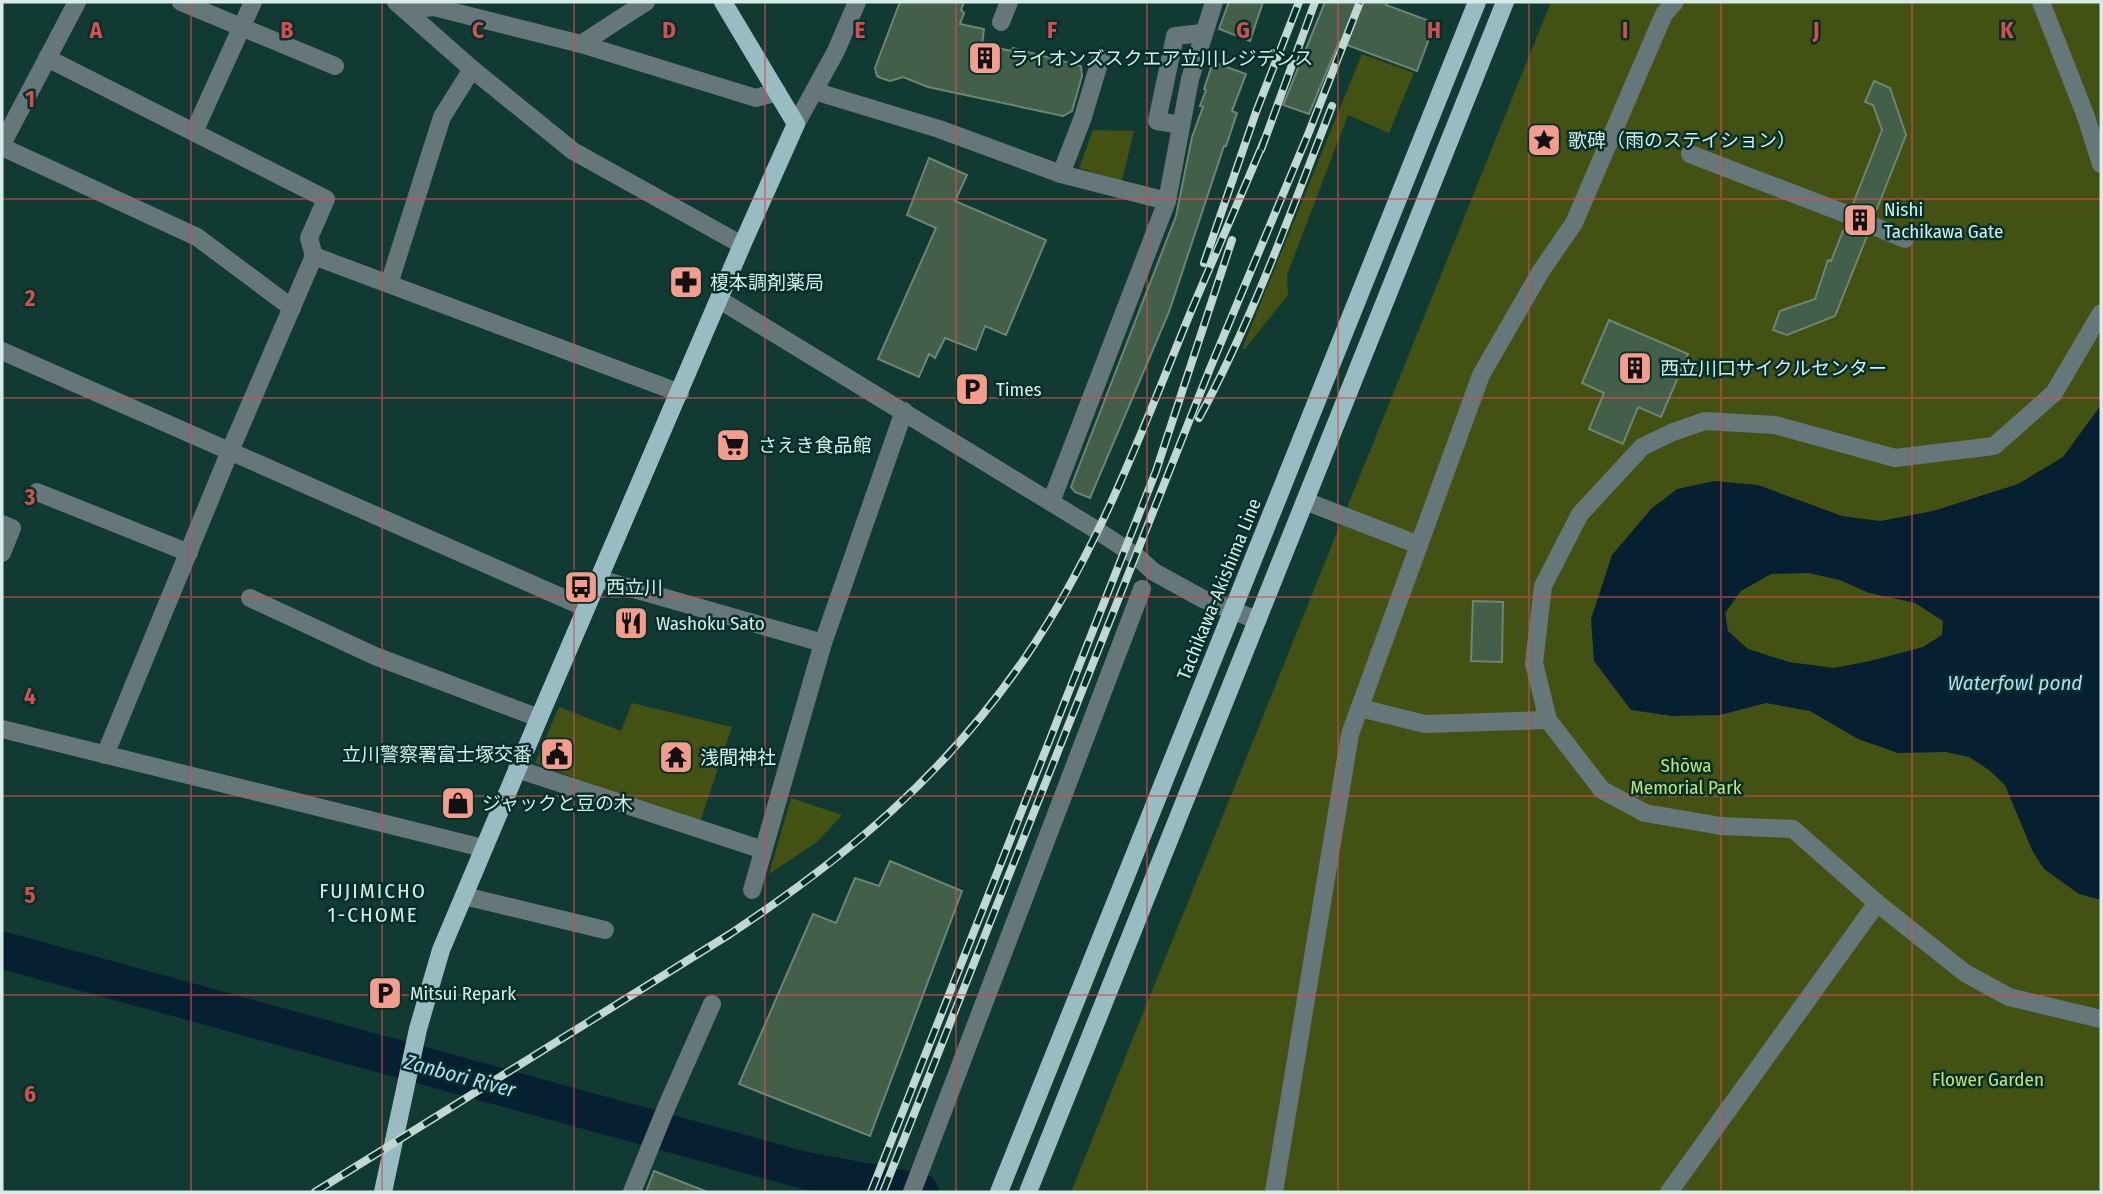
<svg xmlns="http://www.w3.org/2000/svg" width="2103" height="1194" viewBox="0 0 2103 1194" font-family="'Fira Sans Condensed','Noto Sans JP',sans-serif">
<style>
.green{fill:#435113}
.water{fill:#072031;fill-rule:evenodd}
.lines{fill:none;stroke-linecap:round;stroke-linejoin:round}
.river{stroke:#072031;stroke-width:37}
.building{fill:#435e49;stroke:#6b8771;stroke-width:2}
.minor{stroke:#66777a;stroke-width:18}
.major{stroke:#98bcc2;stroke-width:18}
.rail-casing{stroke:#bfd8d2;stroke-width:8}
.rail{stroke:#052f29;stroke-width:5;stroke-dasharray:16;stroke-linecap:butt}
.grid{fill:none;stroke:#d64f4e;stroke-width:2;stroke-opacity:0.55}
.labels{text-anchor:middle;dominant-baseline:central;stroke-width:5;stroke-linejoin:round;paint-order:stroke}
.poi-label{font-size:19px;fill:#d6ece7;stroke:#052f29;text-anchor:start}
.street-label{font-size:19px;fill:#d6ece7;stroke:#052f29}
.park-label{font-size:19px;fill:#c6e273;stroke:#052f29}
.water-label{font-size:21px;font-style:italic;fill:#b6dcf8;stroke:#052f29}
.neighbourhood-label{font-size:21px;letter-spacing:2px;fill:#d6ece7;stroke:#052f29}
.grid-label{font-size:23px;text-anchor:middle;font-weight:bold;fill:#d64f4e;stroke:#052f29;stroke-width:5;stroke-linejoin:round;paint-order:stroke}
</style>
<rect width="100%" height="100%" fill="#113a33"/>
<!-- green -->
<g class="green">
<polygon points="1551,2 2101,2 2101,1192 1071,1192"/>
<polygon points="1362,54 1414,73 1389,133 1348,115 1287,275 1288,295 1245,349 1242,349"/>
<polygon points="1093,130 1134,131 1122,181 1079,168"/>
<polygon points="632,703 732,727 699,825 535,763 559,707 621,731"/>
<polygon points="791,798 842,815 817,842 769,874"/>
</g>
<!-- water -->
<path class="water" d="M2101,405v495l-22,-6 -35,-25 -12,-19 -27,-65 -16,-15 -20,-13 -23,-5 -48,1 -40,-14 -48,-28 -44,-8 -46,12 -48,1 -41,-6 -37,-49 -3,-42 21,-64 39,-46 26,-20 38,-8 43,4 84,31 38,5 53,-10 85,-27 45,-27zM1808,573l32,7 29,13 46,10 28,18 -1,14 -19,12 -53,14 -36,7 -45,-6 -41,-13 -20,-18 -3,-18 16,-22 30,-17z"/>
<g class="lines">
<!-- river -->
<polyline class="river" points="2,950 803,1170 920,1192"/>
</g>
<!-- building -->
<g class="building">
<polygon points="900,2 964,2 961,10 964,13 960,24 984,29 982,45 1012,51 1013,48 1081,66 1082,76 1072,111 1063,116 928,87 903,77 890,81 881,78 877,76 875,68"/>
<polygon points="1229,2 1263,2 1250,41 1219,29"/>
<polygon points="1325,2 1387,2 1386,5 1435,23 1417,71 1339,42 1309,114 1283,105"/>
<polygon points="1213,62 1246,74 1232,111 1237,113 1226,146 1224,146 1169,312 1090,498 1075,492 1071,487 1176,216 1192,137 1203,107 1200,106 1206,90 1204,89"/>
<polygon points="1874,81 1890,88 1906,135 1875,214 1865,216 1860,221 1862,231 1867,236 1835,316 1787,335 1773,330 1780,311 1815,299 1828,260 1831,261 1845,226 1851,226 1859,220 1860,213 1853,204 1882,130 1873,105 1865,102"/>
<polygon points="929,158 967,175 955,201 1046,240 1006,335 985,326 976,350 945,338 935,358 929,354 919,377 878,359 936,228 907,215"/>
<polygon points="1609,320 1688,354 1661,417 1638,407 1623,444 1589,429 1604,393 1582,383"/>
<polygon points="1473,601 1503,602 1502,662 1471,661"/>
<polygon points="890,861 962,891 870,1136 739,1084 813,914 836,923 855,878 879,886"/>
<polygon points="654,1171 705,1191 705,1192 646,1192"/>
</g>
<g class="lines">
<!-- minor -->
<g class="minor">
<polyline points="181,2 335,66"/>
<polyline points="396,2 472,69 573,151 742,245"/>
<polyline points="2041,2 2085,114 2101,164"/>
<polyline points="405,10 434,7 581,44 756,98 777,92"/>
<polyline points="1001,22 1009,2"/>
<polyline points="581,44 646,2"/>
<polyline points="47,58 326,199 309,238 314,256"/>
<polyline points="814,91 939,129 1061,174 1167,201"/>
<polyline points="796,124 836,51 857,2"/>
<polyline points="1181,125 1157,121 1175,36 1203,33"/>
<polyline points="194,132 253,2"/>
<polyline points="2,144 77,2"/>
<polyline points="2,147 197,237 292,308"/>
<polyline points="1690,154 1849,215"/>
<polyline points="1061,174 1083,117 1101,57"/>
<polyline points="1871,225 1905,239"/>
<polyline points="389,284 442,117 472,69"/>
<polyline points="720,300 1098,531 1136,556 1154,572 1203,599 1257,620"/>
<polyline points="2101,313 2054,393 1994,446 1895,458 1775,425 1705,421 1673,432 1642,447 1580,514 1543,586 1534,663 1548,720 1602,790 1645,813 1721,826 1793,829 1877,903 1965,973 2009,997 2101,1019"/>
<polyline points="2,351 586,608"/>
<polyline points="37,492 189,553"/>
<polyline points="1305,501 1419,545"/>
<polyline points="1051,502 1167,201 1190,79 1214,2"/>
<polyline points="2,524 12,528 2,553"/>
<polyline points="599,579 823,643"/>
<polyline points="250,598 375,656 539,718"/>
<polyline points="1360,708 1425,724 1548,720"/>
<polyline points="2,729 483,848"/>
<polyline points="105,755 230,451 314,256 680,393"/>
<polyline points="517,769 763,850"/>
<polyline points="752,890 823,643 904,411"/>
<polyline points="464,896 605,930"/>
<polyline points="632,1192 666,1108 712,1004"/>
<polyline points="912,1192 1142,589"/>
<polyline points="1274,1192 1350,734 1481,375 1541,271 1574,223 1664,14 1675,2"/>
<polyline points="1669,1192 1877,903"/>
</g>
<!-- major -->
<g class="major">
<polyline points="383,1192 418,1029 441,950 539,718 742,245 796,124 723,2"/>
<polyline points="999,1192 1477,2"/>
<polyline points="1028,1192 1505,2"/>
</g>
<!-- rail casing -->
<g class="rail-casing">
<g id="rail">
<polyline points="1261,150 1315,2"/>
<polyline points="1204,263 1256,112 1299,2"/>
<path d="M1199,418c54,-99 92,-207 133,-312"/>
<path d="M315,1192l415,-258c119,-79 214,-158 295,-276 71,-103 115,-222 162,-337 25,-60 52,-120 77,-180"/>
<polyline points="871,1192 1156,471 1232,240"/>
<polyline points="883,1192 1209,371 1309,132 1360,2"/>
</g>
</g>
<!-- rail -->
<use href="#rail" class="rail"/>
</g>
<!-- grid -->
<path class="grid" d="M191,2v1190M382,2v1190M574,2v1190M765,2v1190M956,2v1190M1147,2v1190M1338,2v1190M1529,2v1190M1721,2v1190M1912,2v1190M2,199h2099M2,398h2099M2,597h2099M2,796h2099M2,995h2099"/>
<!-- icons -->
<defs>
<g id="building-square" transform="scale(1.75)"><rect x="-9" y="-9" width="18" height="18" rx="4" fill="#f49d8d" stroke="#052f29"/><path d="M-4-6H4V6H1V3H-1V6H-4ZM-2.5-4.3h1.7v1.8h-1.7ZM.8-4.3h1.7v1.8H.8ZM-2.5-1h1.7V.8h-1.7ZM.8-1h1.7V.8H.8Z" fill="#111"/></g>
<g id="sight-square" transform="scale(1.75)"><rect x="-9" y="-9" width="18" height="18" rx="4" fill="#f49d8d" stroke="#052f29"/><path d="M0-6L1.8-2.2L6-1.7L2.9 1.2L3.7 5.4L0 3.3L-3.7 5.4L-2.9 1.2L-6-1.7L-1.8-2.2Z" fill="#111"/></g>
<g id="pharmacy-square" transform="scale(1.75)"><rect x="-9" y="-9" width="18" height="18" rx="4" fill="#f49d8d" stroke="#052f29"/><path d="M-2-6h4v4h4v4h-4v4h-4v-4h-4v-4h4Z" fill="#111"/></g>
<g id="parking-square" transform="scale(1.75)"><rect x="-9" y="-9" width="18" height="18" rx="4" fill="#f49d8d" stroke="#052f29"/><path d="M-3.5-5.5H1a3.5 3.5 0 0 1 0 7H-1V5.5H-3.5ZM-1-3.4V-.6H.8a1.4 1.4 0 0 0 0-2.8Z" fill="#111"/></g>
<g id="supermarket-square" transform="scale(1.75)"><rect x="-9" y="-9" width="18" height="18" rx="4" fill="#f49d8d" stroke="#052f29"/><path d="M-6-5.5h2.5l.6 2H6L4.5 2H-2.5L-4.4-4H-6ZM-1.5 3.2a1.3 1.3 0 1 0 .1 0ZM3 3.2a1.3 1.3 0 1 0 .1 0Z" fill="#111"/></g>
<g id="bus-square" transform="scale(1.75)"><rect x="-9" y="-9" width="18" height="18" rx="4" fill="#f49d8d" stroke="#052f29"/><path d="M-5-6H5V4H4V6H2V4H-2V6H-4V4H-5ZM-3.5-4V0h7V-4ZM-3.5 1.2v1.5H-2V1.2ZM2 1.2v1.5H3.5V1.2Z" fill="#111"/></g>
<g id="restaurant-square" transform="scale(1.75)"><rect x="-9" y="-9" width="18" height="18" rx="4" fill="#f49d8d" stroke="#052f29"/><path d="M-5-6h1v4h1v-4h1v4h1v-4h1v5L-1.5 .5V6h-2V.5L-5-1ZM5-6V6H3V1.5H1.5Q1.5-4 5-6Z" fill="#111"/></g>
<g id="civic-square" transform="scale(1.75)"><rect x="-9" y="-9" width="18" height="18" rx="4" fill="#f49d8d" stroke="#052f29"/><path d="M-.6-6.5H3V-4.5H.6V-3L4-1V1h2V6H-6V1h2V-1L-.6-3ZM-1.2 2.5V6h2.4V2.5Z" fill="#111"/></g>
<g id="temple-square" transform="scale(1.75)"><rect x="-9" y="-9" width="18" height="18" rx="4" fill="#f49d8d" stroke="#052f29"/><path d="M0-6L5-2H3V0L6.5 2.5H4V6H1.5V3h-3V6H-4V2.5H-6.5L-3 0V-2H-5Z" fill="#111"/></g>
<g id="shop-square" transform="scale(1.75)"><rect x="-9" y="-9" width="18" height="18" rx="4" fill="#f49d8d" stroke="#052f29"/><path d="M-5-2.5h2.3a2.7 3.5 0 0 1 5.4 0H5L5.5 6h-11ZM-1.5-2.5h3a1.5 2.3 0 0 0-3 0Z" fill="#111"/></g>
</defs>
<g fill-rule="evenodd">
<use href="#building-square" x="985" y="58"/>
<use href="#sight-square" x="1544" y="140"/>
<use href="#building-square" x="1860" y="220"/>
<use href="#pharmacy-square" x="686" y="282"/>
<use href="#building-square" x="1635" y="368"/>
<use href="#parking-square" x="972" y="389"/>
<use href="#supermarket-square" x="733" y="445"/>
<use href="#bus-square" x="581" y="587"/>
<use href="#restaurant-square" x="631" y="623"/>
<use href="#civic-square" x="557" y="754"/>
<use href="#temple-square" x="676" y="757"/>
<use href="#shop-square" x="458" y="803"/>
<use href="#parking-square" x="385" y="993"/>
</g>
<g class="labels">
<!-- poi labels -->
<g class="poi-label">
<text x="1010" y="58">ライオンズスクエア立川レジデンス</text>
<text x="1568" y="140">歌碑（雨のステイション）</text>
<text x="1884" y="209">Nishi<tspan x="1884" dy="22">Tachikawa Gate</tspan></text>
<text x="710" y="282">榎本調剤薬局</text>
<text x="1660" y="368">西立川口サイクルセンター</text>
<text x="996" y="389">Times</text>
<text x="758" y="445">さえき食品館</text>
<text x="606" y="587">西立川</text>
<text x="656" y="623">Washoku Sato</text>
<text x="532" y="754" text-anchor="end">立川警察署富士塚交番</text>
<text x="700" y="757">浅間神社</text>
<text x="482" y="803">ジャックと豆の木</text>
<text x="410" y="993">Mitsui Repark</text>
</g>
<!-- street labels -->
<g class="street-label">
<text transform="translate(1219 589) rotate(-68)">Tachikawa-Akishima Line</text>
</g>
<!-- park labels -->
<g class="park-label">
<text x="1686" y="765">Shōwa<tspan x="1686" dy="22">Memorial Park</tspan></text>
<text x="1988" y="1079">Flower Garden</text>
</g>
<!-- water labels -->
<g class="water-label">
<text x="2015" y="683">Waterfowl pond</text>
<text transform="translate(460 1076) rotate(15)">Zanbori River</text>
</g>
<!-- neighbourhood labels -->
<g class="neighbourhood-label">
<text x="373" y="891">FUJIMICHO<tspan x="373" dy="24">1-CHOME</tspan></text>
</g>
</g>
<g class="grid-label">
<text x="96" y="38">A</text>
<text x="287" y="38">B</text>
<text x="478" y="38">C</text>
<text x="669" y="38">D</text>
<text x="860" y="38">E</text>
<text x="1052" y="38">F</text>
<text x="1243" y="38">G</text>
<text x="1434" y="38">H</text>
<text x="1625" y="38">I</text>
<text x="1816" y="38">J</text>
<text x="2007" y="38">K</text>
<text x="30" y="107">1</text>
<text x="30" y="306">2</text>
<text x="30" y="505">3</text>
<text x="30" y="704">4</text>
<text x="30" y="903">5</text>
<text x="30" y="1102">6</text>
</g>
<!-- border -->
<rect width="2103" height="1194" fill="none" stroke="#d6ece7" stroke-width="7"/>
</svg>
